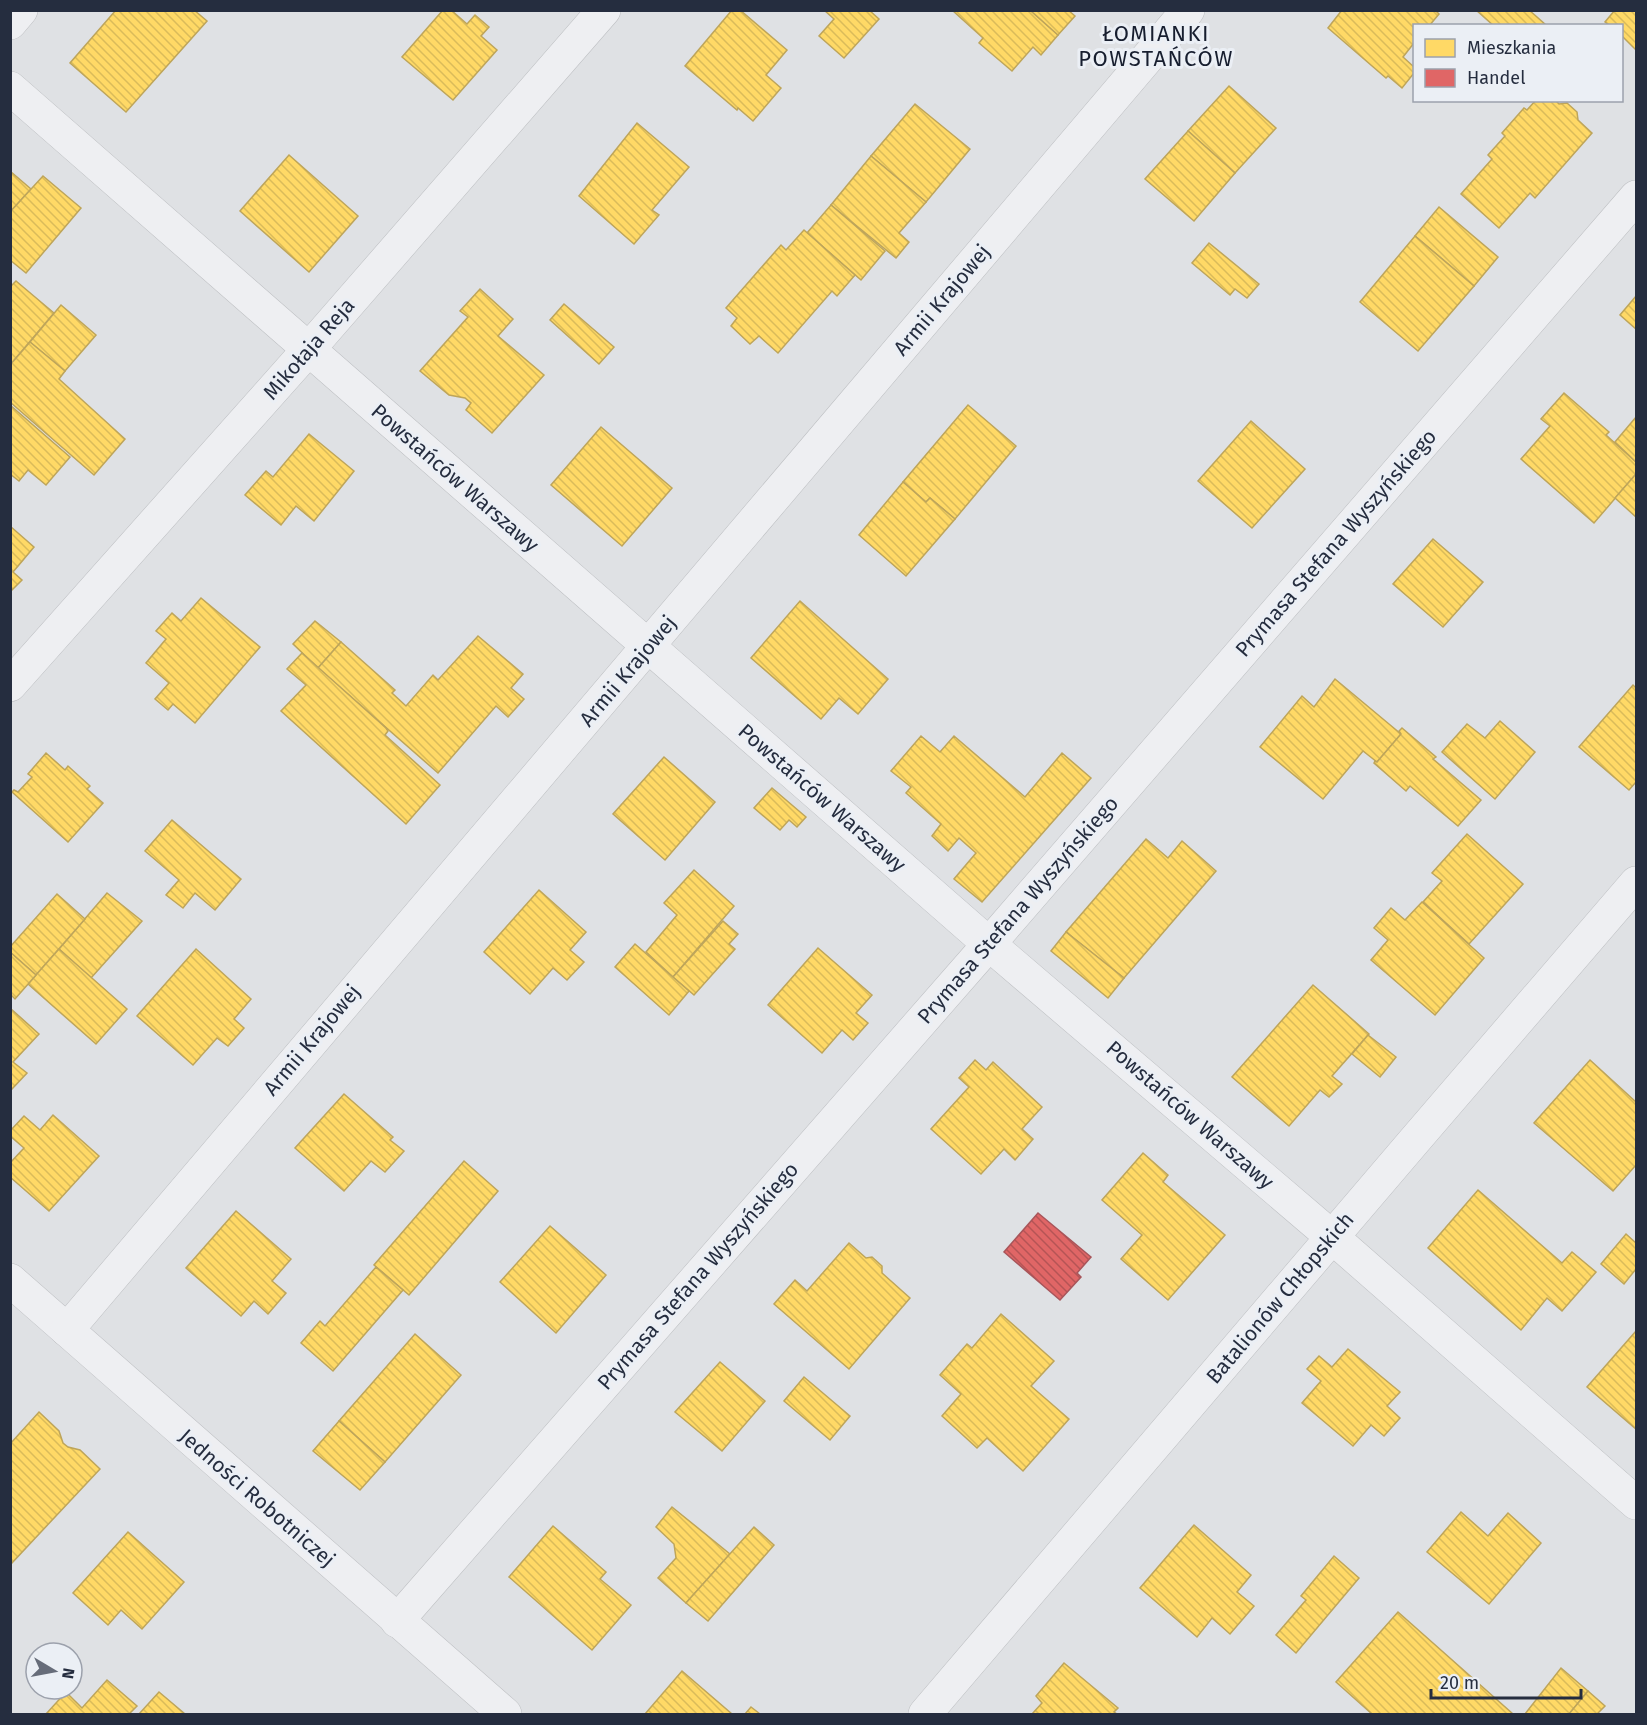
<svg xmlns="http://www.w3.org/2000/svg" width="1647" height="1725" viewBox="0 0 1647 1725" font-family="'Fira Sans',sans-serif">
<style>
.homes{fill:url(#homes-back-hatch);stroke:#bea55a;stroke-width:1.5}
.shops{fill:url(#shops-back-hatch);stroke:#a8555a;stroke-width:1.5}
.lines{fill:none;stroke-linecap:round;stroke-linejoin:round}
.minor-casing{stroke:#bdbfc2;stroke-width:34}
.minor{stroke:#eeeff2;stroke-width:33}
.labels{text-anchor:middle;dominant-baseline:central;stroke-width:6;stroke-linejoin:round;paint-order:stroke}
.street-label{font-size:21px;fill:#252d3f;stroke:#ebeff5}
.neighbourhood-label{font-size:22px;letter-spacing:1.5px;fill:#171e2f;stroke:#ebeff5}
</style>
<defs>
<pattern id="homes-back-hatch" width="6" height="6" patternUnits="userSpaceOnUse" patternTransform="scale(1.5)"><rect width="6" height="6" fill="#ffd966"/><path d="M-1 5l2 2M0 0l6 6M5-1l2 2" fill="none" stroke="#dabb5a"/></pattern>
<pattern id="shops-back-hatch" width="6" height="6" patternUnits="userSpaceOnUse" patternTransform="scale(1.5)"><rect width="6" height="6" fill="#e06666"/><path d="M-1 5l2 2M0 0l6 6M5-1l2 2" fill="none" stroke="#b55455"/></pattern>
</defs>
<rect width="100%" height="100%" fill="#dfe1e4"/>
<!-- homes -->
<g class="homes">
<polygon points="116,10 194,10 207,21 126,112 70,63"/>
<polygon points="443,10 451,10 467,24 475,15 489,27 481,36 497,50 453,100 402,57"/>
<polygon points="732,10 740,10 787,50 766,75 781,88 753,121 738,108 737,110 685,66"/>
<polygon points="824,10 869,10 879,19 844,58 819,36 834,19"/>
<polygon points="952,10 1030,10 1058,35 1041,55 1033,47 1012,71 979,43 983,38"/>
<polygon points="1030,10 1068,10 1075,16 1058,35"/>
<polygon points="1342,10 1435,10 1439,14 1429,26 1414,26 1414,43 1403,57 1414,67 1414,73 1402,88 1388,76 1386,78 1328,28"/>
<polygon points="1476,10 1529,10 1546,25 1494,26"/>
<polygon points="1615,10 1636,10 1636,50 1622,36 1622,26 1610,26 1605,22"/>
<polygon points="1229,86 1276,128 1235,173 1188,131"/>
<polygon points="1536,100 1555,100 1559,104 1567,103 1577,112 1578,120 1592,133 1535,198 1530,193 1499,228 1461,194 1492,159 1488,155 1505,136 1502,133 1524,108 1527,110"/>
<polygon points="915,104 970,149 926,202 871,156"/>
<polygon points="637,123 689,167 652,210 659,215 634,244 579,196"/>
<polygon points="1188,131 1235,173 1194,221 1145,179"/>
<polygon points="289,155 358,216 309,272 240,211"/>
<polygon points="871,156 926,202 899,233 909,242 896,258 831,205"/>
<polygon points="10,171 31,189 10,212"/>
<polygon points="43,176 81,208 26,273 10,260 10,212"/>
<polygon points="831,205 885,251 861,280 807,233"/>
<polygon points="1439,207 1498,257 1474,286 1415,236"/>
<polygon points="804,230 855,275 837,296 832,291 778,353 759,336 750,344 731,326 737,318 726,308 781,245 786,250"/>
<polygon points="1415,236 1474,286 1418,351 1360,302"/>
<polygon points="1209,243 1259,284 1247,298 1235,289 1230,295 1192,263"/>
<polygon points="16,281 54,313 10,365 10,287"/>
<polygon points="480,289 513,319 498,336 544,375 492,433 466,410 471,403 465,398 449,395 420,371 468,317 460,311"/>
<polygon points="1636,296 1636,329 1620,315"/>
<polygon points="564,304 614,347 599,364 550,320"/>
<polygon points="61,305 96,335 65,371 30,342"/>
<polygon points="30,342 65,371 59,379 125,439 94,475 10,402 10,365"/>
<polygon points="1564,393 1609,432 1606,435 1636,462 1636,474 1594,523 1521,459 1550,426 1541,419"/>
<polygon points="10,405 70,457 46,485 28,470 19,481 10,474"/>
<polygon points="968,405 1016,446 955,519 930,498 926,502 903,482"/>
<polygon points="1636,417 1636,462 1615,442"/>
<polygon points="1251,421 1305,469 1252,528 1198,481"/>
<polygon points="601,427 672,488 622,546 551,485"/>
<polygon points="309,434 354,471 314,521 296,506 281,525 245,495 266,471 273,477"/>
<polygon points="1636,474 1636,517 1615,498"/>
<polygon points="903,482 926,502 930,498 955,519 906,576 859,535"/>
<polygon points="10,526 34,547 13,572 22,580 10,592"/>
<polygon points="1433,539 1483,582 1443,627 1393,584"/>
<polygon points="201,598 260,647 195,723 173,704 168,710 155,699 169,683 146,663 166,639 156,631 172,613 181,621"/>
<polygon points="800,601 888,679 858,714 839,698 821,719 751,658"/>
<polygon points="315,621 341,642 318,668 293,644"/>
<polygon points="478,636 523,674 511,688 524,699 508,717 496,706 438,773 318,668 341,642 395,690 392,693 406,706 433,675 438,680"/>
<polygon points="302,653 386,728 388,731 385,735 440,785 406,824 281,711 306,685 287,669"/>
<polygon points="1335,679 1401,734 1377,762 1363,751 1323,799 1260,747 1302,696 1314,707"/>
<polygon points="1633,685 1636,688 1636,782 1629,790 1579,747"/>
<polygon points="1500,721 1535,752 1495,799 1442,752 1467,724 1485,738"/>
<polygon points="1402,728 1436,757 1433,759 1481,800 1458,826 1410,786 1406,791 1374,763 1375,761 1377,762 1401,734 1399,731"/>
<polygon points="921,736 940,752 954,736 1025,797 1062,753 1091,778 982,902 954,879 976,853 959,838 948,851 932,836 941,824 906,793 911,787 891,771"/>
<polygon points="46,753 65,770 68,766 90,786 87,789 103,803 68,842 12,792 14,790 18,792 32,777 28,774"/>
<polygon points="664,757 715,802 665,860 613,814"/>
<polygon points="772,788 806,817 797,827 789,820 780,830 754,808"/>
<polygon points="172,820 241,879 215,910 195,893 183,908 166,895 179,880 145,851"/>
<polygon points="1467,834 1523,884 1469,944 1423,902 1442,881 1432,873"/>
<polygon points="1146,839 1168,858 1182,841 1216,871 1124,978 1066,932"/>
<polygon points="694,870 734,906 673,977 646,952 677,915 664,903"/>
<polygon points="539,890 586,932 570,950 584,962 567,980 553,968 530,994 484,952"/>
<polygon points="107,893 142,921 91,978 59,949"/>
<polygon points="57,894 85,919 36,975 10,952 10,947"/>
<polygon points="1422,902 1484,958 1435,1015 1371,960 1388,940 1374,928 1391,908 1405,920"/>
<polygon points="723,921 738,934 729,944 735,949 694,995 673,977"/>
<polygon points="1066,932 1124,978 1108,998 1051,951"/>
<polygon points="635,944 689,991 669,1015 615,967"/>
<polygon points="818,948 872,995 856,1013 868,1023 853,1040 842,1030 822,1053 768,1005"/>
<polygon points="59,949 127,1009 96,1044 28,984"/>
<polygon points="196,949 251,999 234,1019 244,1028 228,1046 217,1038 193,1065 137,1016"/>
<polygon points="10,952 36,975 15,999 10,994"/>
<polygon points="1313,985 1369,1034 1332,1076 1342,1084 1329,1097 1320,1090 1289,1126 1232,1077"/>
<polygon points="10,1008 39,1034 13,1062 27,1073 10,1091"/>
<polygon points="1368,1035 1396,1057 1380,1077 1352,1054"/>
<polygon points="975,1060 986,1070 993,1062 1042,1107 1022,1129 1033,1139 1015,1160 1004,1149 981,1174 931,1129 969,1087 959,1078"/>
<polygon points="1590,1060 1636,1102 1636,1165 1613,1191 1534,1123"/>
<polygon points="344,1094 393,1137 390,1140 404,1151 385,1172 371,1161 344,1191 295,1148"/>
<polygon points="53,1115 99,1156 49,1211 10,1177 10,1163 24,1148 10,1136 10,1131 24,1116 40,1130"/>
<polygon points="1143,1153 1168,1175 1163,1182 1225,1235 1168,1300 1121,1259 1142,1235 1102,1200"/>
<polygon points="464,1161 498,1191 409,1295 374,1265"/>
<polygon points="1478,1190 1562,1263 1572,1252 1596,1272 1562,1311 1547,1298 1521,1330 1428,1248"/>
<polygon points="236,1211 291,1259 272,1281 286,1293 268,1314 254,1301 241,1316 186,1268"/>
<polygon points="550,1226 606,1275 556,1333 500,1282"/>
<polygon points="1626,1234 1636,1243 1636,1269 1624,1284 1601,1264"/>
<polygon points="849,1243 866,1258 872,1257 882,1266 882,1273 910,1298 849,1369 774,1304 795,1280 807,1291"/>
<polygon points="376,1267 403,1290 333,1371 301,1343 320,1321 325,1326"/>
<polygon points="1001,1314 1054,1361 1031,1386 1069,1419 1023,1471 987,1438 977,1448 942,1416 961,1394 940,1375 967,1344 972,1348"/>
<polygon points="1636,1331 1636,1429 1587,1387"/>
<polygon points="415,1334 461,1375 385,1462 339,1421"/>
<polygon points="1348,1349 1400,1392 1387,1406 1400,1418 1384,1436 1371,1425 1353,1446 1302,1403 1321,1381 1307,1369 1319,1356 1332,1367"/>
<polygon points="720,1362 765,1401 722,1451 675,1412"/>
<polygon points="804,1377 850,1416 830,1440 784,1401"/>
<polygon points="39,1412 59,1431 63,1443 68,1447 80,1450 100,1469 10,1565 10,1444"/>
<polygon points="339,1421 385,1462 360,1490 313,1451"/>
<polygon points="672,1507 730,1554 686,1603 658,1578 676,1558 674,1544 656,1527"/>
<polygon points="1461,1512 1488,1536 1508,1513 1541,1543 1489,1604 1427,1552"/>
<polygon points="1194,1525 1251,1575 1237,1592 1254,1606 1230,1634 1212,1618 1197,1637 1140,1588"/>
<polygon points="553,1526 606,1572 600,1579 631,1605 592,1650 509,1577"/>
<polygon points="754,1527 774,1545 708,1621 686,1603"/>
<polygon points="128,1532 184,1582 142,1629 121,1610 108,1625 73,1593"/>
<polygon points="1334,1556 1359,1578 1296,1653 1276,1635 1306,1600 1301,1596"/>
<polygon points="1398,1612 1513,1714 1372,1714 1336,1682"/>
<polygon points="1064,1663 1118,1708 1114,1712 1117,1714 1032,1714 1042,1703 1036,1696"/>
<polygon points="1561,1668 1588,1691 1569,1714 1525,1714"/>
<polygon points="682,1671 732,1714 645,1714"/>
<polygon points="107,1680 137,1706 129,1714 46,1714 66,1692 82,1708"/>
<polygon points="1588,1691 1605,1706 1597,1714 1569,1714"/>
<polygon points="159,1692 185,1714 139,1714"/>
<polygon points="751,1707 760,1714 745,1714"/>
</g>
<!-- shops -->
<polygon class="shops" points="1038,1213 1091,1257 1077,1273 1081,1277 1060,1300 1004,1252"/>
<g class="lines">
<!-- minor casing -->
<g class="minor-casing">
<g id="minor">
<polyline points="10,23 21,10"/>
<polyline points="10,88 989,944 1332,1237 1636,1503"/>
<polyline points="10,685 308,350 604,10"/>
<polyline points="10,1280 505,1714"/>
<polyline points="67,1330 1188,10"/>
<polyline points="397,1621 989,944 1636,197"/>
<polyline points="925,1714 1415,1140 1636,883"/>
</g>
</g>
<!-- minor -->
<use href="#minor" class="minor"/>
</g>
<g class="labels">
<!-- street labels -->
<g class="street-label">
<text transform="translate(942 300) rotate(-50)">Armii Krajowej</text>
<text transform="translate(309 349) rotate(-49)">Mikołaja Reja</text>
<text transform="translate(455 478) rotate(41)">Powstańców Warszawy</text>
<text transform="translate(1336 543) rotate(-49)">Prymasa Stefana Wyszyńskiego</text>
<text transform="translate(628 671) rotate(-50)">Armii Krajowej</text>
<text transform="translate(822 798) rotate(41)">Powstańców Warszawy</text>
<text transform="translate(1018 910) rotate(-49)">Prymasa Stefana Wyszyńskiego</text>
<text transform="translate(312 1040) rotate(-50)">Armii Krajowej</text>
<text transform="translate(1190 1115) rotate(41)">Powstańców Warszawy</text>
<text transform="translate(698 1276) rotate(-49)">Prymasa Stefana Wyszyńskiego</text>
<text transform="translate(1280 1298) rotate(-50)">Batalionów Chłopskich</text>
<text transform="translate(257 1498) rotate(41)">Jedności Robotniczej</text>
</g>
<!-- neighbourhood labels -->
<g class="neighbourhood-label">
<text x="1156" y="33">ŁOMIANKI<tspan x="1156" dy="25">POWSTAŃCÓW</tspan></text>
</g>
</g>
<!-- border -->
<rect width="1647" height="1725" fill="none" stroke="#252d3f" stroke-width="24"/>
<!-- legend -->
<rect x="1413" y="24" width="210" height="78" fill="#ebeff5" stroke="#9ca1ac" stroke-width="1.5"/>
<rect x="1425" y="39" width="30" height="18" fill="#ffd966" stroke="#9ca1ac" stroke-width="1.5"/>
<text x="1467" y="54" font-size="18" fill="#252d3f">Mieszkania</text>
<rect x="1425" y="69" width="30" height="18" fill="#e06666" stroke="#9ca1ac" stroke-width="1.5"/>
<text x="1467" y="84" font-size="18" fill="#252d3f">Handel</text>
<!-- north arrow -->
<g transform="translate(54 1671) rotate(100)"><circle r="28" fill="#ebeff5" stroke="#9ca1ac" stroke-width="1.5"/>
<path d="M0-4.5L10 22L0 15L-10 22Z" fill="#666c79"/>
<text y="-9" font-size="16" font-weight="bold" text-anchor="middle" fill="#252d3f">N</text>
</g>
<!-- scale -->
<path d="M1431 1689v9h150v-9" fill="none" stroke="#252d3f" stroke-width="3"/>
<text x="1440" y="1689" font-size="18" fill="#252d3f" stroke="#ebeff5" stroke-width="4.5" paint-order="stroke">20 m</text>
</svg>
